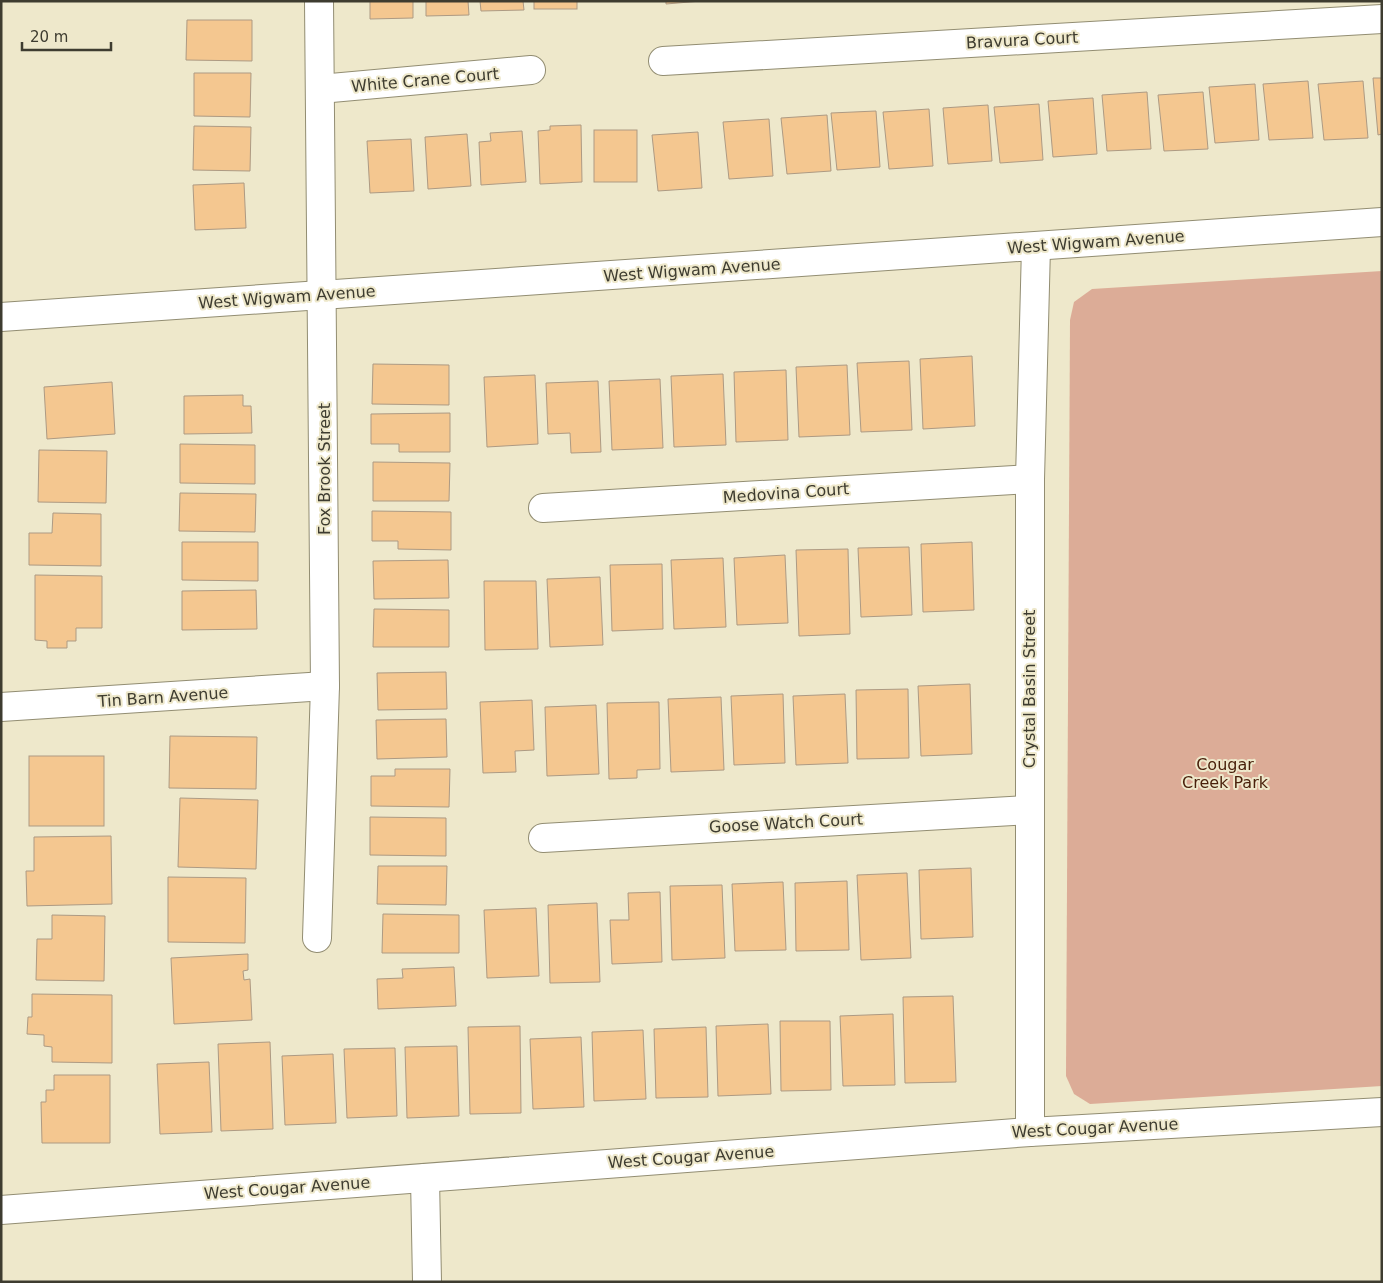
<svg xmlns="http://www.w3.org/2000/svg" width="1383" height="1283" viewBox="0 0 1383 1283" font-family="'DejaVu Sans',sans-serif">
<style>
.green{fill:#dcac97}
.building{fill:#f4c790;stroke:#ad9a83}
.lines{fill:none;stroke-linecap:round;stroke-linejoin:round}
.minor-casing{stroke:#928d72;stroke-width:30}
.minor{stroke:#fff;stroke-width:28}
.labels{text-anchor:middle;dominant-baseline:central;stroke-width:4;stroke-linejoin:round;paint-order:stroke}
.street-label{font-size:16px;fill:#3e3c30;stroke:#eee8cb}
.park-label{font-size:16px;fill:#481f0a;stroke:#eee8cb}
</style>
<rect width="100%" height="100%" fill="#eee8cb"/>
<!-- green -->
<polygon class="green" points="1382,271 1382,1086 1090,1104 1074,1094 1066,1076 1070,320 1074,302 1092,289"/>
<!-- building -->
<g class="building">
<polygon points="370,1 413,1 413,18 370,19"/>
<polygon points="426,1 468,1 469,15 426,16"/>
<polygon points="480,1 523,1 524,10 481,11"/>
<rect x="534" y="1" width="43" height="8"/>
<polygon points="666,1 701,1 666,4"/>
<polygon points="187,20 252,20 252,61 186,60"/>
<polygon points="194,73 251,73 250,117 194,116"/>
<polygon points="1373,78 1382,78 1382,134 1378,135"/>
<polygon points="1308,81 1313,138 1269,140 1263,84"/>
<polygon points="1363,81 1368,138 1324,140 1318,84"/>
<polygon points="1255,84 1259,140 1215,143 1209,87"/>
<polygon points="1147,92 1151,149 1107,151 1102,95"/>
<polygon points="1203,92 1208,149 1164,151 1158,95"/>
<polygon points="1093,98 1097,154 1053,157 1048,101"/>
<polygon points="1039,104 1043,160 1000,163 994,107"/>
<polygon points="988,105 992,161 948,164 943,108"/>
<polygon points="929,109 933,166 889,169 883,112"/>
<polygon points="876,111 880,167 837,170 831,113"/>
<polygon points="827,115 831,171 787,174 781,118"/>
<polygon points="769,119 773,176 729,179 723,122"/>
<polygon points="581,125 582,182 540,184 538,131 550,130 550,126"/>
<polygon points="194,126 251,127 250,171 193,170"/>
<rect x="594" y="130" width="43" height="52"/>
<polygon points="522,131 526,182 481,185 479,142 491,141 490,133"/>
<polygon points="698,132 702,188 658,191 652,135"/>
<polygon points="467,134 471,186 428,189 425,137"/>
<polygon points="411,139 414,191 370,193 367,141"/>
<polygon points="244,183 246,228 195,230 193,185"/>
<polygon points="972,356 975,426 923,429 920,359"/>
<polygon points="909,361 912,430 861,432 857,363"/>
<polygon points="373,364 449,365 449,405 372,404"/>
<polygon points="847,365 850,435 799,437 796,367"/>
<polygon points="786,370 788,440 736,442 734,372"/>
<polygon points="723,374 726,445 674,447 671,376"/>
<polygon points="535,375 538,444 487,447 484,377"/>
<polygon points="660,379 663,448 612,450 609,381"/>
<polygon points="598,381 601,452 571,453 570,433 548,434 546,383"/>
<polygon points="112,382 115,434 47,439 44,387"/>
<polygon points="243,395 243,406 251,406 252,433 184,434 184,396"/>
<polygon points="450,413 450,452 399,452 399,444 371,444 371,414"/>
<polygon points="180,444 255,445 255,484 180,483"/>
<polygon points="39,450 107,451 106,503 38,502"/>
<polygon points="373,462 450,463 449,501 373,501"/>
<polygon points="180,493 256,494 255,532 179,531"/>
<polygon points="372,511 451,512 451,550 398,549 398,541 372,541"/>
<polygon points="53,513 101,514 101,566 29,565 29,533 52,533"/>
<polygon points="182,542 258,542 258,581 182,580"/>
<polygon points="972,542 974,610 923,612 921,544"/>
<polygon points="909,547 912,615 861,617 858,548"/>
<polygon points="848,549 850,634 799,636 796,550"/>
<polygon points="785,555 788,623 737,625 734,558"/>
<polygon points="723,558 726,627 674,629 671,560"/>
<polygon points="448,560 449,598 374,599 373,561"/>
<polygon points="662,564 663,629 612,631 610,565"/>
<polygon points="35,575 102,576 102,628 76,628 76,641 67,641 67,648 47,648 47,641 35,640"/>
<polygon points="600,577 603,645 550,647 547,579"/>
<polygon points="484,581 536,581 538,649 485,650"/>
<polygon points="256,590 257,629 182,630 182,591"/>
<polygon points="374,609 449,610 449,647 373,647"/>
<polygon points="446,672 447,709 378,710 377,673"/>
<polygon points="970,684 972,754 921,756 918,686"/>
<polygon points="908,689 909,758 857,759 856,690"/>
<polygon points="783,694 785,763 734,765 731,696"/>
<polygon points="845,694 848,763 796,765 793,696"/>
<polygon points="721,697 724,770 671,772 668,699"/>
<polygon points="532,700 534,750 515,751 516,772 483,773 480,702"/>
<polygon points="659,702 660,769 637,770 637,778 609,779 607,703"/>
<polygon points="596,705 599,774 547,776 545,707"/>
<polygon points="446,719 447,757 377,759 376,720"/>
<polygon points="170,736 257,737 256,789 169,788"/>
<rect x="29" y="756" width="75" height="70"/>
<polygon points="395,769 450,769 449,807 371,806 371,776 395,776"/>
<polygon points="180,798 258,800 256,869 178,867"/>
<polygon points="370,817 446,818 446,856 370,855"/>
<polygon points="111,836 112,904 27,906 26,871 34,871 34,837"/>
<polygon points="378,866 447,866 446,905 377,904"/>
<polygon points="971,868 973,937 921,939 919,870"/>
<polygon points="907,873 911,958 861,960 857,875"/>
<polygon points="168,877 246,878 245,943 168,942"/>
<polygon points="847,881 849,950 796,951 795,883"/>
<polygon points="783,882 786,950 735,951 732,884"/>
<polygon points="722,885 725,958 672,960 670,886"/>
<polygon points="660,892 662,962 612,964 610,920 629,920 628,893"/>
<polygon points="597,903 600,982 550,983 548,905"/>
<polygon points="536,908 539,976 487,978 484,910"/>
<polygon points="383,914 459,915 459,953 382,953"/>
<polygon points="52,915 105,916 104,981 36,980 37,939 52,939"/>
<polygon points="248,954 248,970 243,971 244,980 250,979 252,1020 174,1024 171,958"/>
<polygon points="454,967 456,1006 378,1009 377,979 403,978 402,969"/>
<polygon points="32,994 112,995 112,1063 52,1062 52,1047 44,1046 44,1035 27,1034 28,1017 32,1017"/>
<polygon points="953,996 956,1082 905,1083 903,997"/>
<polygon points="893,1014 895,1085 843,1086 840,1016"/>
<polygon points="780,1021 830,1021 831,1090 781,1091"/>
<polygon points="768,1024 771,1094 718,1096 716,1026"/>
<polygon points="520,1026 521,1113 470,1114 468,1027"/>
<polygon points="706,1027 708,1097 656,1098 654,1029"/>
<polygon points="643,1030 646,1099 594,1101 592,1032"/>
<polygon points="581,1037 584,1107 533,1109 530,1039"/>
<polygon points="270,1042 273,1129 221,1131 218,1044"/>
<polygon points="457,1046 459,1116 407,1118 405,1047"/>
<polygon points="395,1048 397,1116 347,1118 344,1049"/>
<polygon points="333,1054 336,1123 285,1125 282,1056"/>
<polygon points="209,1062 212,1132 160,1134 157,1064"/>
<polygon points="54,1075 110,1075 110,1143 42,1143 41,1102 46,1102 46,1090 54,1090"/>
</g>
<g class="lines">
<!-- minor casing -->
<g class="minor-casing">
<g id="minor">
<polyline points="663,61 1382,19"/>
<polyline points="320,89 531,70"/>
<polyline points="1,317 1382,222"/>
<polyline points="543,508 1030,479"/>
<polyline points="1,707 325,686"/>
<polyline points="543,838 1029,810"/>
<polyline points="317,938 325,686 319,1"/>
<polyline points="1030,1132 1030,479 1036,247"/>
<polyline points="425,1178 427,1282"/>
<polyline points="1,1210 1030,1132 1382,1112"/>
</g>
</g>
<!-- minor -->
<use href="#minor" class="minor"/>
</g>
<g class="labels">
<!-- street labels -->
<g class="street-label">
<text transform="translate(1022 40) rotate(-3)">Bravura Court</text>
<text transform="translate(425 80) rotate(-5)">White Crane Court</text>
<text transform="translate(1096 242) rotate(-4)">West Wigwam Avenue</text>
<text transform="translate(692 270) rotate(-4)">West Wigwam Avenue</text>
<text transform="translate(287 297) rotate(-4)">West Wigwam Avenue</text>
<text transform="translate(324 469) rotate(-90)">Fox Brook Street</text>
<text transform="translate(786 493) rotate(-4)">Medovina Court</text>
<text transform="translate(1029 689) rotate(-90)">Crystal Basin Street</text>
<text transform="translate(163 697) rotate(-4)">Tin Barn Avenue</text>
<text transform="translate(786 823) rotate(-3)">Goose Watch Court</text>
<text transform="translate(1095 1128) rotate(-3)">West Cougar Avenue</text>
<text transform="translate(691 1157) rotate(-4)">West Cougar Avenue</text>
<text transform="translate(287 1188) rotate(-4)">West Cougar Avenue</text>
</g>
<!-- park labels -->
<g class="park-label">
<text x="1225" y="764">Cougar<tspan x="1225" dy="18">Creek Park</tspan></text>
</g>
</g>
<!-- border -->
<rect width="1383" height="1283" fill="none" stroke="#3e3c30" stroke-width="5"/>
<!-- scale -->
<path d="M22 42v8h89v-8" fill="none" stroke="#3e3c30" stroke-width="2.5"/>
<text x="30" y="42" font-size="15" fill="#3e3c30" stroke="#eee8cb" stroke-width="4" paint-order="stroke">20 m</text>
</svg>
